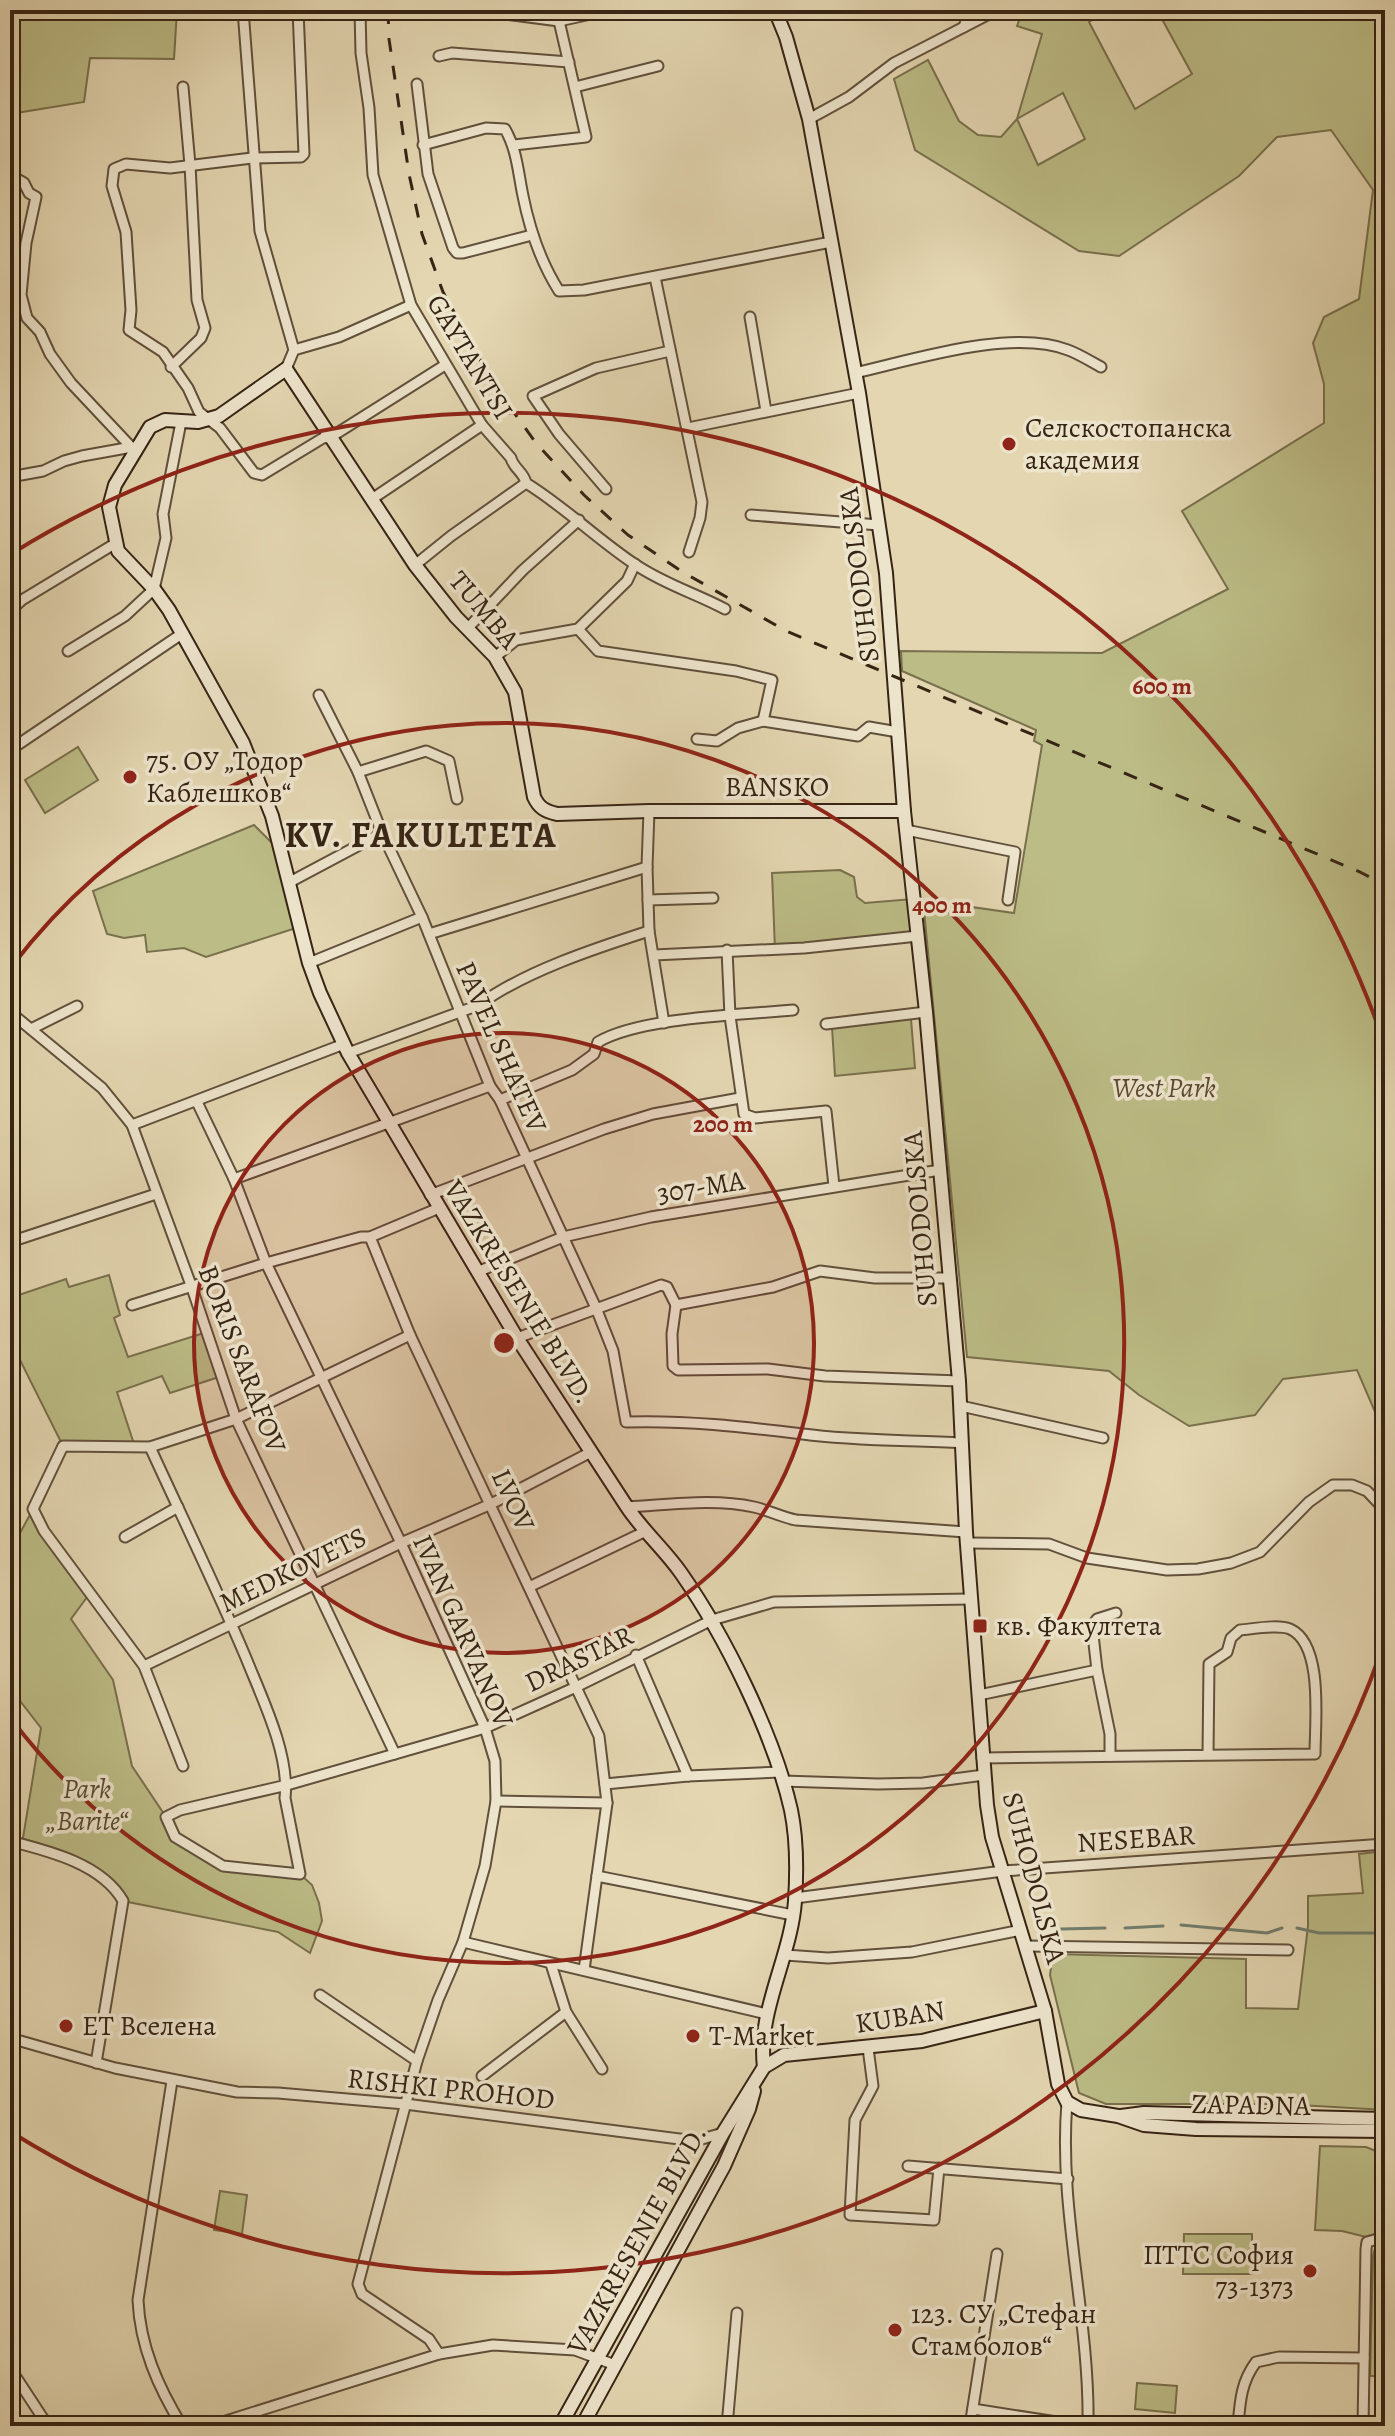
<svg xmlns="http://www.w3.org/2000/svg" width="1395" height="2436" viewBox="0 0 1395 2436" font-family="Alegreya,serif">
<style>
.green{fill:#bcbc86;stroke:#79704d;stroke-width:2;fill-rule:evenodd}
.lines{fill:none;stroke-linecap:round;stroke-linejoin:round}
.stream{stroke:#707d6d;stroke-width:3}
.street-casing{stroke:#61503b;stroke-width:13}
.secondary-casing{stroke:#362414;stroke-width:16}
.street{stroke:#ede4cc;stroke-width:9}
.secondary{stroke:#ede4cc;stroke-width:12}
.rail{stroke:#362414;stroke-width:3;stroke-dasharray:14 14;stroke-linecap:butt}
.ring{fill:none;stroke:#8f2418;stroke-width:4}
.poi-dot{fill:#8f2418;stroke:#ede4cc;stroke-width:3}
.labels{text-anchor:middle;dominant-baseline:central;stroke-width:7;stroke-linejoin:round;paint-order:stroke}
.street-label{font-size:28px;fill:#362414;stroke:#ede4cc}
.poi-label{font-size:28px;fill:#362414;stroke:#ede4cc;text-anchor:start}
.park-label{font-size:28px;font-style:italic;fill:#584a30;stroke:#ede4cc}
.district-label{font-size:36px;font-weight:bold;letter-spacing:2px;fill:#362414;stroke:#ede4cc}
.centre{fill:#8f2418;stroke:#ede4cc;stroke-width:4}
.ring-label{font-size:24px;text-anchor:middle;font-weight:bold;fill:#8f2418;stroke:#ede4cc;stroke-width:7;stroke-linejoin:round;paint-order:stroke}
</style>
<rect width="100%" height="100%" fill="#e3d6b1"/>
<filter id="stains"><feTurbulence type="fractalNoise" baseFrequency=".0025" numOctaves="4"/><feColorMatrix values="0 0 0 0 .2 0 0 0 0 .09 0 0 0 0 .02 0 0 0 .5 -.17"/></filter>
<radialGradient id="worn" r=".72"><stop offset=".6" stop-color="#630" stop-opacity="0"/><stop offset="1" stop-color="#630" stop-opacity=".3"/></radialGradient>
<!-- green -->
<g class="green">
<polygon points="10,10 177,10 174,59 90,58 84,102 10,114"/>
<path d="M1023,10h86l-20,12 46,87 57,-35 -35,-64h228v1425l-28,-65 -74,9 -28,36 -66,11 -50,-31 -30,-24 -142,-14 -44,-457 91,13 28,-168 -8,-4 2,-11 -134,-59 -1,-20 201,2 126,-64 -46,-78 142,-88v-39l-11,-41 11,-26 35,-18 14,-109 -42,-60 -54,7 -38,39 -120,80 -40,-5 -164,-101 -21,-71 34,-19 31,61 19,14 23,2 16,-18 25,-85 -25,-8zM1063,93l22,46 -47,26 -21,-46z"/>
<polygon points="78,747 98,780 45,813 25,780"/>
<polygon points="254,825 281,852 299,927 206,957 184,948 147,952 145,935 124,938 107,934 93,891"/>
<polygon points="840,870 854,877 857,897 865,903 913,899 918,936 775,950 772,873"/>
<polygon points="911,1019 915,1068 835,1076 832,1027"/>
<polygon points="109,1275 120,1315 114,1318 128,1357 207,1332 222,1376 170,1393 162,1376 117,1392 135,1447 63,1446 17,1354 10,1356 10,1298 66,1279 69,1287"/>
<polygon points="33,1509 90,1593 71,1619 113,1680 132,1766 166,1817 175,1836 223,1866 300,1874 312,1885 319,1903 322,1921 310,1953 278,1932 123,1901 102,1876 22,1844 41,1728 10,1688 10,1533 19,1535"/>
<polygon points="1385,1851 1385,2110 1282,2104 1106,2104 1079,2093 1050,1975 1053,1954 1246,1959 1246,2008 1298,2009 1308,1926 1308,1896 1363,1893 1359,1854"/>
<polygon points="1320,2146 1366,2147 1376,2151 1382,2164 1382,2232 1366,2237 1342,2231 1315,2230"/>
<polygon points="220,2191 247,2195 242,2234 214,2230"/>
<polygon points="1184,2234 1252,2234 1252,2274 1183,2274"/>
<polygon points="1382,2244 1383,2360 1375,2361 1375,2376 1370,2376 1373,2256 1376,2245"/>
<polygon points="1137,2383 1177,2386 1175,2413 1135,2409"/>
</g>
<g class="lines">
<!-- stream -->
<g class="stream">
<polyline points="1181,1925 1267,1933 1282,1928"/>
<polyline points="1125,1928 1163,1926"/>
<polyline points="1297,1928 1319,1933 1385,1933"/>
<polyline points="1061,1929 1105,1928"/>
</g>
<!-- street casing -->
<g class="street-casing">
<g id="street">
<polyline points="243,10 260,231 294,350"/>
<polyline points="298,10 304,154 301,157 252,158 170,168 126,164 114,169 112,186 126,232 131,310 129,330 163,352 188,388 199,412 220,428 254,473 262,475 323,438 331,437 445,365"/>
<path d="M360,10l1,43 8,55 4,67 38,130 71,120 29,33c2,10 13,14 15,25 39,24 72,57 110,82 30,20 59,28 89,44"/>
<polyline points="475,10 559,21 609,10"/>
<polyline points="964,27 968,15 966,10"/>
<polyline points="439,56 452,53 569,62"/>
<polyline points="417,84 428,174 453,248 457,253 463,253 532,235"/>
<polyline points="575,87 658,66"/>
<polyline points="809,119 849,97 894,63 997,10"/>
<path d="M423,145l63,-17 19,1c12,21 13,43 18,67 7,35 17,65 36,95l25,-1 247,-48"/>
<polyline points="514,145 586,137 559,21"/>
<polyline points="10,175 24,183 29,193 36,197 26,243 21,295 27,318 40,332 50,354 71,383 134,450"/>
<polyline points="655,277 702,502 700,518 689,552"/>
<polyline points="750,317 766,411"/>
<polyline points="171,367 201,338 205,328 197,300 190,165 183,87"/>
<polyline points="286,369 294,350 339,337 411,305"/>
<path d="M855,373c58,-13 157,-45 213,-23 11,4 22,11 33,17"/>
<polyline points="688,428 859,393"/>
<polyline points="10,477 43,471 64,461 82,456 132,447"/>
<polyline points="606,489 559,434 533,396 596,368 670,351"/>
<polyline points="372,499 482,425"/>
<polyline points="751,515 879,525"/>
<polyline points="415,565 451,536 526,483"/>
<polyline points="10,611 22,600 116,543"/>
<polyline points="467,629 523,570 579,520"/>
<polyline points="578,629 598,651 736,671 772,680 763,721"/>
<polyline points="68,651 125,616 154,589 166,538 163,514 181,422"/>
<polyline points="495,657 516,640 578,629 627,581 635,564"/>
<path d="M319,695l39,77 24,61 40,84 68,169 10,14 96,208 17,43 13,71c60,-2 118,5 177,12 53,7 107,6 159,9"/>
<polyline points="697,739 717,741 738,728 763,721 858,736 869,727 898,732"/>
<polyline points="10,750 183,633"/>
<polyline points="358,772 426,751 449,761 457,799"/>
<polyline points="649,811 647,867 649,931 664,1023"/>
<polyline points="906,830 1015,852 1008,900"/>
<polyline points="288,883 382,833"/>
<polyline points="648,900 713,898"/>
<polyline points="429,934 647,867"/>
<polyline points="727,950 730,1016 744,1114 755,1118 826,1111 834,1186"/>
<polyline points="654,955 804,948 918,936"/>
<polyline points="309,963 422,917"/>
<polyline points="10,1012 102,1088 132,1125 191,1285 236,1419 395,1754"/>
<polyline points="826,1024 926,1012"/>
<polyline points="31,1029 77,1006"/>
<path d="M348,1053l131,-48c44,-33 117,-57 170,-74"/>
<path d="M500,1100l72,-30 22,-16 4,-12c43,-25 143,-27 195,-32"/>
<polyline points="197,1102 234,1179 266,1263 401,1543 485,1728 495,1761 496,1801 485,1866 463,1942 438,2000 417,2061 358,2284 362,2294 429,2339 439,2354"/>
<polyline points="132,1125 344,1044"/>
<polyline points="234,1179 490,1086"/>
<polyline points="430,1195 604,1129 653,1114 740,1098"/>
<polyline points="370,1237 410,1335 599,1736 607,1803 584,1970"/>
<polyline points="10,1242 156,1194"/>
<polyline points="477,1272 563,1237 651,1217 940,1170"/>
<polyline points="132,1305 266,1263 361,1237 370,1237 439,1208"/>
<polyline points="676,1305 672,1334 673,1366 678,1370 768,1369 825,1376 959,1381"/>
<polyline points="676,1305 773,1287 820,1271 875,1278 949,1278"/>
<polyline points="517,1338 661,1285 667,1287 676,1305"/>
<polyline points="961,1406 1103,1438"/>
<path d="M150,1447c32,70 66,140 96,211 16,40 44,97 39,140l15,76 -77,-8 -48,-29 -9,-20 14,-7 107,-25 198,-57 91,-41 136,-67 62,-18 197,-3"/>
<path d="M627,1507c41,-2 86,-9 127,0 14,3 27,10 42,13l170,12"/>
<polyline points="125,1537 178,1507"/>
<polyline points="967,1543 1049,1544 1087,1558 1167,1570 1198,1569 1231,1563 1260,1552 1309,1502 1333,1485 1352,1485 1367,1491 1385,1510"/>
<polyline points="529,1587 644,1532"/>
<polyline points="636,1655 688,1776"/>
<polyline points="144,1666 401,1543 491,1504 591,1452"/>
<polyline points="979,1695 1097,1670"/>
<polyline points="1110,1756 1110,1734 1097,1670 1092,1626 1097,1619 1116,1613"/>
<path d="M982,1758l333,-4c0,-31 9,-110 -25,-125 -12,-5 -37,0 -50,1l-9,8 -4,14 -18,12 -1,91"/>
<polyline points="183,1766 144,1666 44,1531 33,1509 63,1446 150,1447 236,1419 410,1335"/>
<polyline points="782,1781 878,1784 923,1783 984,1775"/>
<polyline points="605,1784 688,1776 780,1772"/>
<polyline points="496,1801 607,1803"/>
<path d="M10,1841c39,10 92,23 113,60l-27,162"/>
<polyline points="597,1876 793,1915"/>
<polyline points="795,1898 1003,1871 1385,1844"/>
<polyline points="463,1942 767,2014"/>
<polyline points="1027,1946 1288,1950"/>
<polyline points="785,1955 828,1958 912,1952 1021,1930"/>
<polyline points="320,1995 417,2061"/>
<polyline points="566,2012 602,2069"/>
<polyline points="10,2038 115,2068 237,2092 278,2093 405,2104 695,2141 723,2133"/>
<polyline points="868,2048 873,2086 855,2120 850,2215 934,2220 939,2168"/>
<polyline points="482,2076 566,2012 551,1964"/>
<path d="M172,2081l-34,219c2,46 20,87 44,126"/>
<path d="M1067,2102c-9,108 23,216 21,324"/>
<polyline points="908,2166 1068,2179"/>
<polyline points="10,2368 48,2426"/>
<polyline points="973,2409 1076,2425 1122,2426"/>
<polyline points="210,2426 439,2354 493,2345 575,2350 615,2365"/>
<polyline points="727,2426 737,2313"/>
<polyline points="970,2426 997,2254"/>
<path d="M1238,2426c2,-24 3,-44 18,-64l23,-5 85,1"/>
<polyline points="1363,2426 1366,2249 1367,2242 1385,2237"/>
</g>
</g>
<!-- secondary casing -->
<g class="secondary-casing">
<g id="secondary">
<polyline points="775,10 786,37 809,119 859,393 886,573 904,811 926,1012 959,1381 966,1532 987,1805 992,1837 1045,2011 1058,2084 1067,2102 1081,2110 1118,2116 1144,2125 1196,2129 1385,2131"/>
<path d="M764,2067c-7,-56 27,-110 31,-166 2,-30 2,-62 -4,-91 -17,-75 -66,-174 -110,-237 -16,-23 -38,-42 -54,-66l-110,-169 -169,-285 -28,-60 -11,-30 -37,-147 -29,-73 -74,-133 -15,-21 -36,-38 -9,-44 6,-22 35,-58 15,-7 33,2 21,-6 67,-47 129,196 41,52 39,40 20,35 19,105c5,11 11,14 23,17l92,-3h255"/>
<polyline points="1121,2116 1144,2113 1385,2119"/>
<polyline points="560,2426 723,2133 764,2067 784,2055 922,2041 1045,2011"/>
<polyline points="582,2426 724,2166 749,2109 754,2091"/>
</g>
</g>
<!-- street -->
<use href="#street" class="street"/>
<!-- secondary -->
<use href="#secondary" class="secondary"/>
<!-- rail -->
<polyline class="rail" points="388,10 389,39 409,174 422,234 443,292 494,385 536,443 584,495 628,535 681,571 786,631 1360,872 1385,885"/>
</g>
<!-- distance rings -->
<circle cx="504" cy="1343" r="310" fill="#8f2418" fill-opacity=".12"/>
<g class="ring">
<circle cx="504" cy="1343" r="310"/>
<path d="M12 966A620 620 0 1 1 12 1720"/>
<path d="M1383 1646A930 930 0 0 1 11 2132M11 554A930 930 0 0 1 1383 1040"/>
</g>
<!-- markers -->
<g class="poi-dot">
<circle cx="1009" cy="444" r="8"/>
<circle cx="130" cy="777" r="8"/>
<rect x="972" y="1618" width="16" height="16" rx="4"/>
<circle cx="66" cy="2026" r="8"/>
<circle cx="693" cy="2036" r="8"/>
<circle cx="1310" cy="2271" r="8"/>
<circle cx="895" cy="2330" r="8"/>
</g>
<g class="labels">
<!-- street labels -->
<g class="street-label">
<text transform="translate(470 357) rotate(59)">GAYTANTSI</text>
<text transform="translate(859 575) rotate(-97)">SUHODOLSKA</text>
<text transform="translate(484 610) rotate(50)">TUMBA</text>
<text x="777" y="787">BANSKO</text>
<text transform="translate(501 1047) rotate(66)">PAVEL SHATEV</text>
<text transform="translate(701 1187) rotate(-9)">307-МА</text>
<text transform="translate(920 1219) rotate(-95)">SUHODOLSKA</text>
<text transform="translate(519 1292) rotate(58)">VAZKRESENIE BLVD.</text>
<text transform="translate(242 1359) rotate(69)">BORIS SARAFOV</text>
<text transform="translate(513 1500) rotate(65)">LVOV</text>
<text transform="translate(293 1570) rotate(-26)">MEDKOVETS</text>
<text transform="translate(463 1631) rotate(66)">IVAN GARVANOV</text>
<text transform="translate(579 1659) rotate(-26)">DRASTAR</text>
<text transform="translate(1136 1839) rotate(-4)">NESEBAR</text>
<text transform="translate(1034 1878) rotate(75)">SUHODOLSKA</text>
<text transform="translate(900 2017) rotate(-9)">KUBAN</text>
<text transform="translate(451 2089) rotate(6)">RISHKI PROHOD</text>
<text transform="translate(1251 2105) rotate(1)">ZAPADNA</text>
<text transform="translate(637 2240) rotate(-61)">VAZKRESENIE BLVD.</text>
</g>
<!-- poi labels -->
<g class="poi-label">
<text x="1025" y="428">Селскостопанска<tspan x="1025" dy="32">академия</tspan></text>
<text x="146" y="761">75. ОУ „Тодор<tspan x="146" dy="32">Каблешков“</tspan></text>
<text x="996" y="1626">кв. Факултета</text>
<text x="82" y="2026">ЕТ Вселена</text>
<text x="709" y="2036">T-Market</text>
<text x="1294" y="2255" text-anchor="end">ПТТС София<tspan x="1294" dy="32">73-1373</tspan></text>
<text x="911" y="2314">123. СУ „Стефан<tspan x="911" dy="32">Стамболов“</tspan></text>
</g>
<!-- park labels -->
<g class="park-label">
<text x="1164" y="1088">West Park</text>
<text x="87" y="1789">Park<tspan x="87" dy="32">„Barite“</tspan></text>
</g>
<!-- district labels -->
<g class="district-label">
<text x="421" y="834">KV. FAKULTETA</text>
</g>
</g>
<circle cx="504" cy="1343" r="12" class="centre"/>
<g class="ring-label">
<text x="1162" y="694">600 m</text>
<text x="942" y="913">400 m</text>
<text x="723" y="1132">200 m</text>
</g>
<!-- margin -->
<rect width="1395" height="2436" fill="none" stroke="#e3d6b1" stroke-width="40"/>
<rect x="12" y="12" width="1371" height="2412" fill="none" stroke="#362414" stroke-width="4"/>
<rect x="20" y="20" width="1355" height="2396" fill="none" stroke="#362414" stroke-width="2"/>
<rect width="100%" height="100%" filter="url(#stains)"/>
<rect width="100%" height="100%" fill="url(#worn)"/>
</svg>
